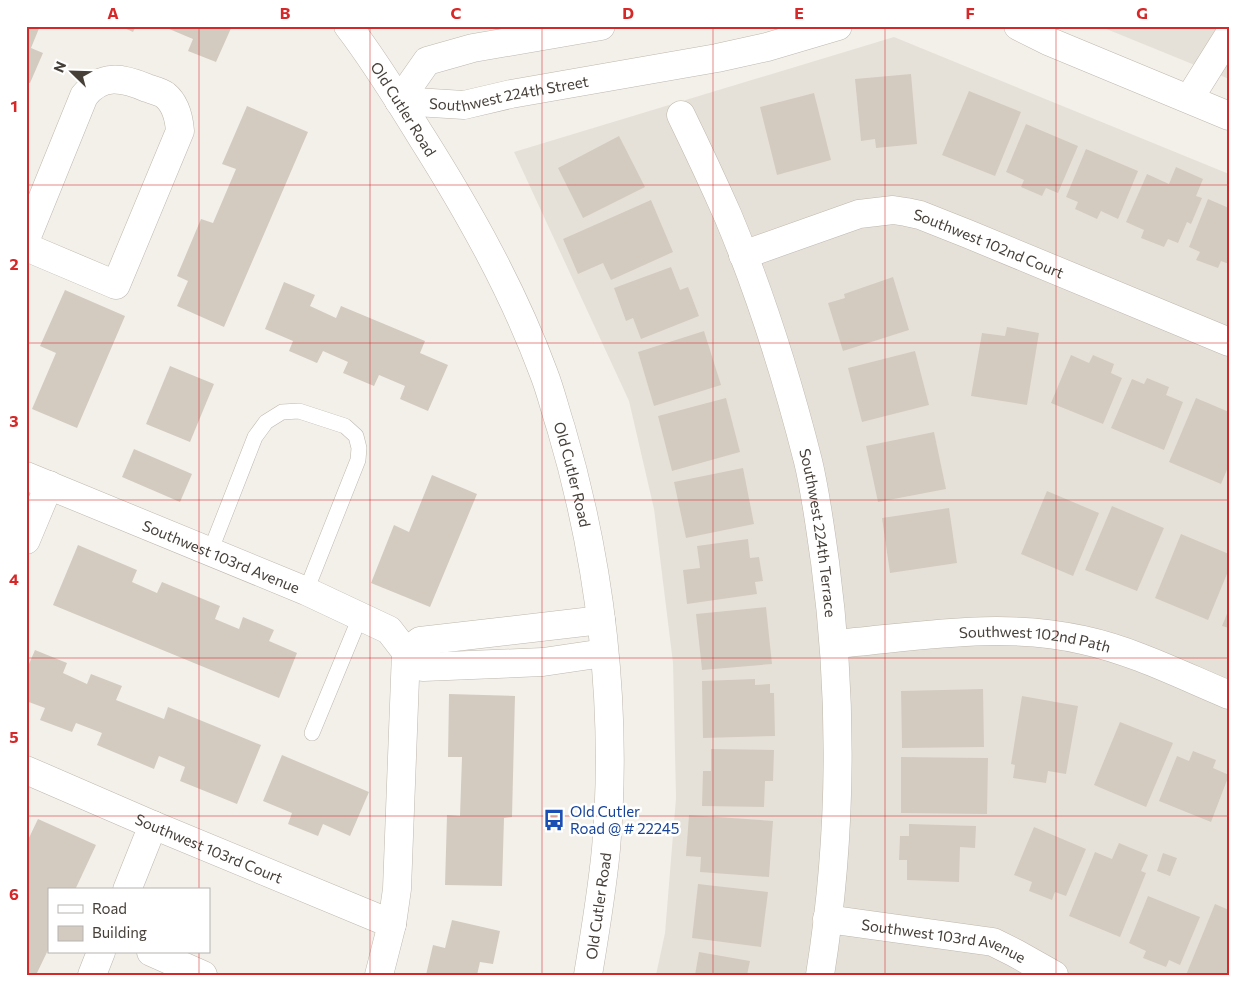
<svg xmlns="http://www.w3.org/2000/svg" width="1255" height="1001" viewBox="0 0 1255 1001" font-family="Commissioner,sans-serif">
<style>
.residential{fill:#e6e1d8}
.building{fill:#d3cbc0}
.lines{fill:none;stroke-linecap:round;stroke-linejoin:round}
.service-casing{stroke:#beb7ad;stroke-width:16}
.minor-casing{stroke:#beb7ad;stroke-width:29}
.tertiary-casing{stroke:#beb7ad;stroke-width:29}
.service{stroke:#fff;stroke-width:15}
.minor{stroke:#fff;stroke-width:28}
.tertiary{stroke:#fff;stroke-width:28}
.grid{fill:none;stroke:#d62828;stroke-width:1;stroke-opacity:0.55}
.labels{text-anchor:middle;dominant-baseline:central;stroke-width:5;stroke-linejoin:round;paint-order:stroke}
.street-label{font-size:15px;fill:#464039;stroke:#fff}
.transit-label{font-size:15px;fill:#164399;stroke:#fff;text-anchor:start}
.neatline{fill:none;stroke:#d62828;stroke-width:2}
.grid-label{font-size:16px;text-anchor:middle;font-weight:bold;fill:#d62828}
</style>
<rect width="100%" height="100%" fill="#f3f0ea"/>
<!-- residential -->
<g class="residential">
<polygon points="1099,26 1229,26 1229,79"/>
<polygon points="894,37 1229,174 1229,975 656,975 665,933 676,798 673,663 654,509 629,401 514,152"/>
</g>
<!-- building -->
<g class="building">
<polygon points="26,26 40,26 31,48 43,53 30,83 26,82"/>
<polygon points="120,26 136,26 133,32"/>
<polygon points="162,26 232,26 216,62 188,51 193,39"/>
<polygon points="911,74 917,144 876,148 875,139 861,141 855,79"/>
<polygon points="969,91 1021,112 995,176 942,155"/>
<polygon points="814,93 831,160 777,175 760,107"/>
<polygon points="247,106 308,132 224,327 177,306 188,281 177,276 201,219 213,223 236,169 222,164"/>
<polygon points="1026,124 1078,146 1058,193 1046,188 1042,196 1021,187 1024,180 1006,172"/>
<polygon points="619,136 645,187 583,218 558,168"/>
<polygon points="1086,149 1138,171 1118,219 1101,211 1097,219 1075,209 1078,202 1066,197"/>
<polygon points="1176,167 1203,179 1196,196 1202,198 1191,224 1187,222 1178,243 1168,239 1164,247 1141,238 1144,230 1126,222 1147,174 1169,184"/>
<polygon points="1208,199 1229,208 1229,264 1221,261 1218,268 1196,260 1200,252 1189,247"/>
<polygon points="651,200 673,252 611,280 603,263 578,274 563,239"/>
<polygon points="671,267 680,290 688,287 699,316 641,339 633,318 626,321 614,288"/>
<polygon points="893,277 909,330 843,351 828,303 845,298 844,294"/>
<polygon points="284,282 315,295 310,306 336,318 341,306 425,341 420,353 448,365 428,411 400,399 405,386 379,375 374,386 343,373 348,362 323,351 317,363 289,351 293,341 265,329"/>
<polygon points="65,290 125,316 77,428 32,409 56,353 40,346"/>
<polygon points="1007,327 1039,333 1027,405 971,396 982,333 1005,336"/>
<polygon points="704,331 721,385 654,406 638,352"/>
<polygon points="915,351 929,405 862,422 848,368"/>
<polygon points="1071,355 1089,363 1093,355 1114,364 1111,373 1122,378 1103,424 1051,403"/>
<polygon points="170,366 214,384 190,442 146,424"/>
<polygon points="1147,378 1169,387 1166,395 1183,402 1164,450 1111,428 1132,379 1144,384"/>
<polygon points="726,398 740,452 672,471 658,416"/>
<polygon points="1196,398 1229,412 1229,465 1221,484 1169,462"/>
<polygon points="934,432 946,489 878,502 866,446"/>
<polygon points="134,449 192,474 180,502 122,477"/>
<polygon points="743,468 754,524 686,538 674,482"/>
<polygon points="432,475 477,494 430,607 371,583 394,525 409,532"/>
<polygon points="1047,491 1099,513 1073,576 1021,554"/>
<polygon points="1112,506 1164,528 1137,591 1085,570"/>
<polygon points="949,508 957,563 890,573 882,518"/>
<polygon points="1181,534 1229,554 1229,569 1208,620 1155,598"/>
<polygon points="748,539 750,558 759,557 763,581 755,582 757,594 687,604 683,570 700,568 697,546"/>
<polygon points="78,545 137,570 132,582 157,593 162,582 220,606 215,619 239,629 243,617 274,630 269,641 297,653 279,698 53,605"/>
<polygon points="766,607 772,664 702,670 696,614"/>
<polygon points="1229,609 1229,628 1222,626"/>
<polygon points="35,650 67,663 63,673 87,684 91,674 122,686 116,700 164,719 168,707 261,745 237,804 180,781 185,767 159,756 154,769 97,745 102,733 76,723 72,732 40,720 45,708 26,701 26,671"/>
<polygon points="755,679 755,685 770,684 770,693 774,693 775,736 703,738 702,681"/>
<polygon points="983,689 984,747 902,748 901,691"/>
<polygon points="449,694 515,696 512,817 504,818 502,886 445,885 447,815 460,816 462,757 448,757"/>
<polygon points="1022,696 1078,706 1066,774 1048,771 1046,783 1013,778 1015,765 1011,764"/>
<polygon points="1120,722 1173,743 1146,807 1094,785"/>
<polygon points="711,749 774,750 773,781 765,781 764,807 702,806 703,771 711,771"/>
<polygon points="1193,751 1216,760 1213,768 1229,775 1211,822 1159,801 1177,756 1189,761"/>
<polygon points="282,755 369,792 350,836 323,824 318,836 288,824 292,813 263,801"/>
<polygon points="901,757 988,758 987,814 901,813"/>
<polygon points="551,814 557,814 556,827 550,827"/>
<polygon points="689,815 773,821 769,877 700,872 701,857 686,856"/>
<polygon points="38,819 96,845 75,890 49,890 49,948 36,975 26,975 26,844"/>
<polygon points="909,824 976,826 975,848 960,847 959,882 907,880 907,860 899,860 900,836 909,836"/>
<polygon points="1034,827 1086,849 1066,896 1055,892 1052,900 1029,891 1032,882 1014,875"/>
<polygon points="1119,843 1148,855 1141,871 1146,873 1120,937 1069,916 1095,852 1112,859"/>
<polygon points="1163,853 1177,858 1170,876 1157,871"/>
<polygon points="698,884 768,892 761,947 692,938"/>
<polygon points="1148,896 1200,917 1180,965 1169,960 1166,967 1143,958 1146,951 1129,943"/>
<polygon points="1215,904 1229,910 1229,975 1186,975"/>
<polygon points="452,920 500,931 493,964 480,962 477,975 426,975 433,945 445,948"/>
<polygon points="699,952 750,961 747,975 695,975"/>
</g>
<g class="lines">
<!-- service casing -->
<g class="service-casing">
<g id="service">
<polyline points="210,552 255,437 266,422 282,412 299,411 345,426 356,436 359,448 358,460 306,591"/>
<polyline points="312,733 360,617"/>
</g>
</g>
<!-- minor casing -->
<g class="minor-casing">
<g id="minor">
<polyline points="1189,99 1229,35"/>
<path id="s1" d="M681,115c16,33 32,67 47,101 33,79 59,162 80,245 8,33 12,67 17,101 18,137 17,276 -5,413"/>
<path d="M26,239l58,-143c18,-23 39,-18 63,-8 6,2 14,4 18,7 11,9 14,23 15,36l-64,154 -90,-38"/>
<path id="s2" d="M743,255l116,-41 34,-4 13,2 14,3 48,19 261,108"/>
<path id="s3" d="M26,476l280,115 83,39 17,22 17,15 120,-5 61,-9"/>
<polyline points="26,540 49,485"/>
<path id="s4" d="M834,644c83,-7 167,-23 249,-4 51,11 98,35 146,55"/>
<polyline points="406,652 420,641 601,620"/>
<path id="s5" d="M26,770l127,55 239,99"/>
<polyline points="127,890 153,825"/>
<path id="s6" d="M827,919l166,23 22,11 39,22"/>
<polyline points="151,952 203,975"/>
<polyline points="92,975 101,952"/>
<polyline points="379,975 392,924 397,889 406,652"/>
</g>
</g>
<!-- tertiary casing -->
<g class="tertiary-casing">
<g id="tertiary">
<path id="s7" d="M348,26c27,35 50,73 73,110 48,76 92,154 123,238 7,18 11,36 17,54 40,135 57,280 45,421 -4,42 -11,84 -18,126"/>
<polyline points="1018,26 1048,41 1229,116"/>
<path id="s8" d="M399,101l65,4 47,-11 206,-36 50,-11 71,-21"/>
<polyline points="399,101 427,61 473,48 601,26"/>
</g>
</g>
<!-- service -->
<use href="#service" class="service"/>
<!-- minor -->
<use href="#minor" class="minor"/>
<!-- tertiary -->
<use href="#tertiary" class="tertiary"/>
</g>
<!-- grid -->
<path class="grid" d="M199,26v864M370,26v949M542,26v949M713,26v949M885,26v949M1056,26v949M26,185h1203M26,343h1203M26,500h1203M26,658h1203M26,816h1203M199,952v23"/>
<!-- icons -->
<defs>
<g id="bus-bare" transform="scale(1.725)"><path d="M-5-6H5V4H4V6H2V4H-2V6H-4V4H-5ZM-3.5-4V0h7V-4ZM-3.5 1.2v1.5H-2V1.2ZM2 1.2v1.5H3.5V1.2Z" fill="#1a4fb4" stroke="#fff" stroke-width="2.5" paint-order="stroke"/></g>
</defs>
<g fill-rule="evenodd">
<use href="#bus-bare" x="554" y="820"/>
</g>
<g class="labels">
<!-- street labels -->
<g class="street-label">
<text stroke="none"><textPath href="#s8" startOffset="111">Southwest 224th Street</textPath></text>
<text stroke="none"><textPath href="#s7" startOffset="100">Old Cutler Road</textPath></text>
<text stroke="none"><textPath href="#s2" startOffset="259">Southwest 102nd Court</textPath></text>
<text stroke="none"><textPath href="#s7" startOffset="505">Old Cutler Road</textPath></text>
<text stroke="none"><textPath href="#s1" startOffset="442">Southwest 224th Terrace</textPath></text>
<text stroke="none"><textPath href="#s3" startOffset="211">Southwest 103rd Avenue</textPath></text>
<text stroke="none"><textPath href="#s4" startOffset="202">Southwest 102nd Path</textPath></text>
<text stroke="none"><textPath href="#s5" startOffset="199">Southwest 103rd Court</textPath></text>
<text transform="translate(598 906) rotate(-82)">Old Cutler Road</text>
<text stroke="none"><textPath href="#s6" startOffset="119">Southwest 103rd Avenue</textPath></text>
</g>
<!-- transit labels -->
<g class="transit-label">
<text x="570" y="811">Old Cutler<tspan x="570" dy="17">Road @ # 22245</tspan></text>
</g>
</g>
<!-- border -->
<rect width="1255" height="1001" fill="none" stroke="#ffffff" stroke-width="55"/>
<!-- legend -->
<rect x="48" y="888" width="162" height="65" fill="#ffffff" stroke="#b5b3b0"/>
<rect x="58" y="905" width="25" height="8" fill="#ffffff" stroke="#b5b3b0"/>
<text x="92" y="914" font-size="15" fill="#464039">Road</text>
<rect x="58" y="926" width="25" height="15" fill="#d3cbc0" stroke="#b5b3b0"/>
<text x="92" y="938" font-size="15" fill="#464039">Building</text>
<!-- north arrow -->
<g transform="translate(72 72) rotate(293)" stroke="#ffffff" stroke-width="4" paint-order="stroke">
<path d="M0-4L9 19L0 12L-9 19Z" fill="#464039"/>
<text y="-8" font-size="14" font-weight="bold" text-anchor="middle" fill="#464039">N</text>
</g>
<rect x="28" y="28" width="1200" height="946" class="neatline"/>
<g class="grid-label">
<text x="113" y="19">A</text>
<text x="285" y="19">B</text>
<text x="456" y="19">C</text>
<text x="628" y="19">D</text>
<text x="799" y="19">E</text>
<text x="970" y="19">F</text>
<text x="1142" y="19">G</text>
<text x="14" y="112">1</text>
<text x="14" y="270">2</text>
<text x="14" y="427">3</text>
<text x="14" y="585">4</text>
<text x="14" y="743">5</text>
<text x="14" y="900">6</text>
</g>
</svg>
